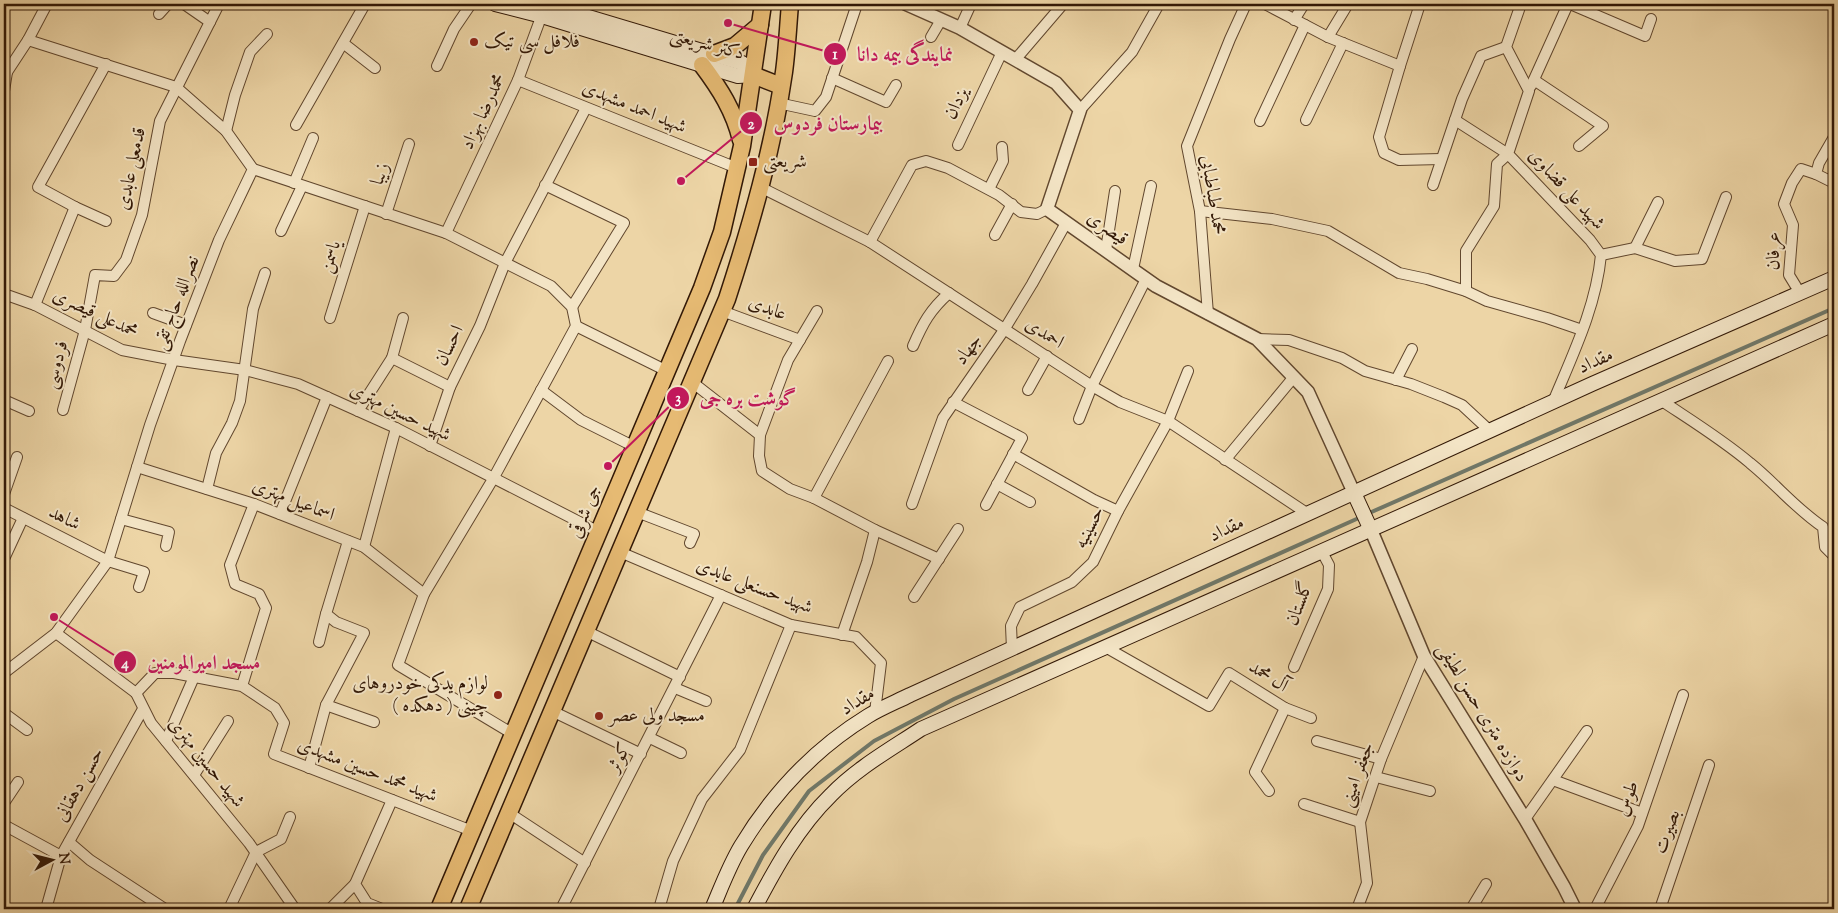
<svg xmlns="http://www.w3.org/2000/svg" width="1838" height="913" viewBox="0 0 1838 913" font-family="'Sorts Mill Goudy',Amiri,serif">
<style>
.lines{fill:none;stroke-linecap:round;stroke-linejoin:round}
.stream{stroke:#707869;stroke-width:4}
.minor-casing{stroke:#61472e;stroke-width:12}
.tertiary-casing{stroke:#61472e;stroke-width:15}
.secondary-casing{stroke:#321806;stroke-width:16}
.primary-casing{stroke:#321806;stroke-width:19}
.minor{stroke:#f3e4c5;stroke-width:10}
.tertiary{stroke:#f3e4c5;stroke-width:12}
.secondary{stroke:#f3e4c5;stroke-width:14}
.primary{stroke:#e6ba73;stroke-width:16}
.poi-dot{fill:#8f2418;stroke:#f3e4c5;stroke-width:2}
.labels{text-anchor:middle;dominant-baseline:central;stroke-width:4;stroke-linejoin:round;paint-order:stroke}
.poi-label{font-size:19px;fill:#321806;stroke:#f3e4c5;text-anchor:start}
.street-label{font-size:19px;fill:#321806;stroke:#f3e4c5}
.leader{fill:none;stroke:#c2185b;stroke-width:2}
.callout-dot{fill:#c2185b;stroke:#f3e4c5;stroke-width:2}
.mark-label{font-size:15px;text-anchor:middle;font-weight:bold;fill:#fff}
.callout-label{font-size:20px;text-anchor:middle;font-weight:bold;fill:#c2185b;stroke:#f3e4c5;stroke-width:4;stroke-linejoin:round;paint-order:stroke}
</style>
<rect width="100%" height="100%" fill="#edd5a6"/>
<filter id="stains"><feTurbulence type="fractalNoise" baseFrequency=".004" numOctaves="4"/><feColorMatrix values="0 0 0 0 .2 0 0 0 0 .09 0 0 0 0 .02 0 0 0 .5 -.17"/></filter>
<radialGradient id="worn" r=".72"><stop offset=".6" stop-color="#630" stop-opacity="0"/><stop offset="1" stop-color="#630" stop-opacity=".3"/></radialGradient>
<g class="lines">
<!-- stream -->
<g class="stream">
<polyline points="1367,514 1834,308"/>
<polyline points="735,909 763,855 809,791 874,741 954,699 1361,517"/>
</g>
<!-- minor casing -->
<g class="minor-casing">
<g id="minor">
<polyline points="184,4 210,22"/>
<polyline points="1265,4 1328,37 1400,66"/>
<polyline points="1420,4 1400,66 1379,137 1384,153 1399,160 1441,159"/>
<path d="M1521,4l-15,43 23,44 -21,63 82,86 11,15c-5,52 -28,99 -48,147"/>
<polyline points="1570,4 1645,36 1651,19"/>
<polyline points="159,14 168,4"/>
<polyline points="1294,20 1304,4"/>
<polyline points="960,28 971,4"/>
<polyline points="931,37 941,20"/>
<polyline points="1328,37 1348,4"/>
<polyline points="343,43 375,68"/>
<polyline points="1015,60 1063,4"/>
<polyline points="437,66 454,29 471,4"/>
<polyline points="4,70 7,72 28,40 47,4"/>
<polyline points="832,78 886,102 896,85"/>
<polyline points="518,80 737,168"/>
<polyline points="1534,80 1603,126 1579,146"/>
<polyline points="1531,86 1568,4"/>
<polyline points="4,91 7,72"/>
<polyline points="778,103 815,111 826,97 857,4"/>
<polyline points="1080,110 1132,52 1159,4"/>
<polyline points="1306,120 1343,43"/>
<polyline points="1455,120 1508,154 1497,164 1494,206 1466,251 1466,291"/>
<polyline points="1260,121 1305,25"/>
<polyline points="296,125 365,4"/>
<polyline points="226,131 235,95 250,52 267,34"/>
<polyline points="1834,137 1819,163 1816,174 1834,183"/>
<polyline points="958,145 1002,52"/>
<polyline points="253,169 446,233 551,286 572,307 576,326 493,479 424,594 398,665 513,734"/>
<polyline points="294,183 313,138"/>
<polyline points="545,185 624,223 572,307"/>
<polyline points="1433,185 1462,99 1481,56 1506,47"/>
<polyline points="760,187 870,242 1092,386 1120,402 1168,421 1308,514"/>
<polyline points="989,189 1003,161 1002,147"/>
<polyline points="1200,211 1272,219 1328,231 1399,273 1427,279 1466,291 1487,301 1547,318 1582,330"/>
<polyline points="386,214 409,144"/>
<polyline points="106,221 75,207 38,187 106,64"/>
<polyline points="281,231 302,186"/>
<polyline points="446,233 518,80 544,9"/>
<polyline points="995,235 1012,204"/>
<polyline points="870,242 912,165 926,161 948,168 999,195 1021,212 1037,214 1047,209"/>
<polyline points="1635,248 1658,202"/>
<polyline points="1106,250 1115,191"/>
<polyline points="1601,255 1635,248 1675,261 1702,259 1726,197"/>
<polyline points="1133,269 1151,186"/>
<polyline points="1800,293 1789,275 1793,225 1784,204 1792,183 1801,169 1816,174"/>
<polyline points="4,294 35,305 122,350 174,360 245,370 298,384 396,428 599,532"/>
<polyline points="35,305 75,207"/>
<polyline points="722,311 800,340"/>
<polyline points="817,311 788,360 760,435 759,456 762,471 790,489 814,498 875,530 939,559"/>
<polyline points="153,313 186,325"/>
<polyline points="1208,314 1200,211 1187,146 1230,39 1246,4"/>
<polyline points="330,318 365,206"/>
<polyline points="576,326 667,371"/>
<polyline points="1257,339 1289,340 1342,358 1365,371 1411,384 1444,397 1462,405 1490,431"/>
<path d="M913,346c10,-23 17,-36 36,-53"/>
<polyline points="392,358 450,387"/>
<polyline points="1396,380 1412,349"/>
<polyline points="692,382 760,435"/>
<polyline points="541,390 581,420 635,447"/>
<polyline points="1028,390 1047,356"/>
<polyline points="4,400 29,411"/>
<path d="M1662,401c30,20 61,39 88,62 26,21 46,46 73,64l2,20 9,9"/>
<polyline points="953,402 1022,438 986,505"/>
<polyline points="63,410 85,330 95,275 114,276 126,260 142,215 160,121 219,4"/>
<polyline points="358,411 392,358 403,318"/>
<polyline points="1079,419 1092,386 1146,279"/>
<polyline points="430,446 450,387 480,326 505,263 586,108"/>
<polyline points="1013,454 1094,500 1118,511"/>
<polyline points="1225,460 1293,378"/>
<polyline points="137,467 254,504 364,547 424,594"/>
<polyline points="997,484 1030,502"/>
<polyline points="207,489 216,453 232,423 240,401 253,309 265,273"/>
<polyline points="4,494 17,457"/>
<polyline points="814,498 888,361"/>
<polyline points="912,504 943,418 1004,330 1032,284 1066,223"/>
<polyline points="4,508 108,561 144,572 139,587"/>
<polyline points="637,512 694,534 690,543"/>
<polyline points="280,514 327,397"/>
<polyline points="121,519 169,532 166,546"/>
<polyline points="348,541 326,614 336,622 364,633 326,705 374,722"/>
<polyline points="364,547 396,428"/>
<polyline points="620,552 791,625 856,637 881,663 875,712"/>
<polyline points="4,559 23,518"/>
<polyline points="914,597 958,529"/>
<polyline points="586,631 680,677"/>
<polyline points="56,633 136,693 151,723 249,843 295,909"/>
<polyline points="842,635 867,562 875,530"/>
<polyline points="319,642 326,614"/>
<polyline points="1107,648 1209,706 1229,673 1285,708 1255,772 1269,791"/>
<polyline points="1012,649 1011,626 1020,607 1072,582 1093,562 1118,511 1168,421 1188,371"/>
<polyline points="1294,667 1328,589 1329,565 1322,552"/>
<polyline points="4,673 56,633 108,561 150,425 180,341 219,240 253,169 226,131 176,87 28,40"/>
<polyline points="242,686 266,608 259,594 235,584 230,565 254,504"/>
<polyline points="675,688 706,701"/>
<polyline points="136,693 155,673 174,673 242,686 275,708 284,723 274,754 472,831"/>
<polyline points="1285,708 1311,718"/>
<polyline points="552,711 641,754"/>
<polyline points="4,713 27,730"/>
<polyline points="650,738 681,753"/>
<polyline points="166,741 194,677"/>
<polyline points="1317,741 1381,759"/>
<polyline points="309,768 326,705"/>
<polyline points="194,775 228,721"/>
<polyline points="1376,777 1430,791"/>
<polyline points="1553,780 1642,813"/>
<polyline points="4,803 18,782"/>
<polyline points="1304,804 1360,822"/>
<polyline points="509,813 585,863"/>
<polyline points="1525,819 1587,731"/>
<polyline points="4,825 61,856"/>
<polyline points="69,842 90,860 165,909"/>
<polyline points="46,909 61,856 143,709"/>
<polyline points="229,909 256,852 281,839 290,817"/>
<polyline points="330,909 355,884"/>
<polyline points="382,909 367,903 355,884 392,800"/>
<polyline points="561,909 721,595"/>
<polyline points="659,909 673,861 702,799 740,750 791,625"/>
<polyline points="1357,909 1367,883 1360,822 1381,759 1424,656"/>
<polyline points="1471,909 1486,884"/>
<polyline points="1595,909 1638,826 1683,695"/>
<polyline points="1660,909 1709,765"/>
</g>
</g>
<!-- tertiary casing -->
<g class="tertiary-casing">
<g id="tertiary">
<polyline points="906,4 960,28 1056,83 1080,110 1047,209 1156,286 1257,339 1308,392 1354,493"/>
<polyline points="1371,530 1424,656 1525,819 1564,887 1575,909"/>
</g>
</g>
<!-- secondary casing -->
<g class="secondary-casing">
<g id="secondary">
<polyline points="495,4 542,16 738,76 753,75"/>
<polyline points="545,4 742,63 753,75"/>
<polyline points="1354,493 1371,530"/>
<path d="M712,909c9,-21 17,-43 29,-63 32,-53 75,-98 127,-130 13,-8 28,-14 42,-21l682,-311 242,-106"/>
<path d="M754,909c21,-40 44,-82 77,-114 26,-27 60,-46 90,-66l913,-405"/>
</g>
</g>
<!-- primary casing -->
<g class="primary-casing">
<g id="primary">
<polyline points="714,54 735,46 760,25"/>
<path d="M702,65c18,24 32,46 39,75"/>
<polyline points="753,75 781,86"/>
<polyline points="439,909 702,288 722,232 742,146 763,4"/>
<path d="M468,909l259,-610c24,-74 46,-150 57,-227 3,-22 4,-45 6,-68"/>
</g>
</g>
<!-- minor -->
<use href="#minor" class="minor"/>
<!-- tertiary -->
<use href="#tertiary" class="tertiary"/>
<!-- secondary -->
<use href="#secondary" class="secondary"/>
<!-- primary -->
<use href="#primary" class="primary"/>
</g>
<!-- markers -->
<g class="poi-dot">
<circle cx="474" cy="42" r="5"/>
<rect x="748" y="157" width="10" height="10" rx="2.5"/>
<circle cx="498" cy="695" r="5"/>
<circle cx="599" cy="716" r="5"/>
</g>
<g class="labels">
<!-- poi labels -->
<g class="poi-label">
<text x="484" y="42">فلافل سی تیک</text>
<text x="763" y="162">شریعتی</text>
<text x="488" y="684" text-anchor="end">لوازم یدکی خودروهای<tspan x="488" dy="22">چینی ( دهکده )</tspan></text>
<text x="609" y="716">مسجد ولی عصر</text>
</g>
<!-- street labels -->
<g class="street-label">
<text transform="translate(707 45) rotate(15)">دکتر شریعتی</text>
<text transform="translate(957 104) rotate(-64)">یزدان</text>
<text transform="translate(634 108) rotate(22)">شهید احمد مشهدی</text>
<text transform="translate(484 112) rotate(-65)">محمدرضا بهزاد</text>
<text transform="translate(132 169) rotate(-78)">قدمعلی عابدی</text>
<text transform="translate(381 174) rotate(-72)">زیبا</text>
<text transform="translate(1566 190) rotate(47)">شهید علی قضاوی</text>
<text transform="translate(1212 195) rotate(81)">محمد طباطبایی</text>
<text transform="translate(1107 229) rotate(35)">قیصری</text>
<text transform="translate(1774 251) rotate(-90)">عرفان</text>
<text transform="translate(331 257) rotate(-72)">یاسمن</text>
<text transform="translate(177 303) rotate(-69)">نصرالله حاج تقی</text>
<text transform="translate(767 309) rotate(20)">عابدی</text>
<text transform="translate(95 314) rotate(25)">محمدعلی قیصری</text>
<text transform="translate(1044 334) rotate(32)">احمدی</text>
<text transform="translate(450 346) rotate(-64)">احسان</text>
<text transform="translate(969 350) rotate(-54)">جهاد</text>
<text transform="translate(1596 362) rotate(-24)">مقداد</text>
<text transform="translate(57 365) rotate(-75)">فردوسی</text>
<text transform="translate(400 413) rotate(26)">شهید حسین مهتری</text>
<text transform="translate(293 501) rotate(21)">اسماعیل مهتری</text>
<text transform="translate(586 512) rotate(-67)">جی شرقی</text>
<text transform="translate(64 519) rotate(27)">شاهد</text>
<text transform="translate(1090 528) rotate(-63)">حسینیه</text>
<text transform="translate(1227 530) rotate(-25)">مقداد</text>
<text transform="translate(754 587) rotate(21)">شهید حسنعلی عابدی</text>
<text transform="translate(1300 604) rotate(-69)">گلستان</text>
<text transform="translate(1268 677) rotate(32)">آل محمد</text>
<text transform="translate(858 702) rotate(-32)">مقداد</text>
<text transform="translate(1482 713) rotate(59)">دوازده متری حسن لطیفی</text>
<text transform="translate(620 758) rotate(-63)">کوثر</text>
<text transform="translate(206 763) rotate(51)">شهید حسین مهتری</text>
<text transform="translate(367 771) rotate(21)">شهید محمد حسین مشهدی</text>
<text transform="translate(1358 775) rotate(-70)">جعفر امینی</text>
<text transform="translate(80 785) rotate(-61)">حسن دهقانی</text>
<text transform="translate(1628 799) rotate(-70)">طوس</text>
<text transform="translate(1668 832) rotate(-71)">بصیرت</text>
</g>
</g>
<!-- callouts -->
<path class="leader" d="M728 23L835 54M681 181L751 123M608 466L678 398M54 617L125 662"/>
<g class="callout-dot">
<circle cx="728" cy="23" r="5"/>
<circle cx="681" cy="181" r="5"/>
<circle cx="608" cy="466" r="5"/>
<circle cx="54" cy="617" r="5"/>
<circle cx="835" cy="54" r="12"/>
<circle cx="751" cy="123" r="12"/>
<circle cx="678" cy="398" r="12"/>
<circle cx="125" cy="662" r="12"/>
</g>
<g class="mark-label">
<text x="835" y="59">1</text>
<text x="751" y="129">2</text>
<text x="678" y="403">3</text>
<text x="125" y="668">4</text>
</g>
<g class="callout-label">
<text x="905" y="61">نمایندگی بیمه دانا</text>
<text x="828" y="130">بیمارستان فردوس</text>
<text x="748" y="405">گوشت بره جی</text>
<text x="204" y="669">مسجد امیرالمومنین</text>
</g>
<!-- margin -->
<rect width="1838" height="913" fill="none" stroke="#edd5a6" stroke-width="20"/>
<rect x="5" y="5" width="1828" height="903" fill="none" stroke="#321806" stroke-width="2.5"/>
<rect x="10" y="10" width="1818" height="893" fill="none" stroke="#321806"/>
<!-- north arrow -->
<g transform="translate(52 860) rotate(83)" stroke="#f3e4c5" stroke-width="4" paint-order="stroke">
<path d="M0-4L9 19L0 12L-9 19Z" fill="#321806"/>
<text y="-8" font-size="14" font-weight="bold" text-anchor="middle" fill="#321806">N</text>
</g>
<rect width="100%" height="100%" filter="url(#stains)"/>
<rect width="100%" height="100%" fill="url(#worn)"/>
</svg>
